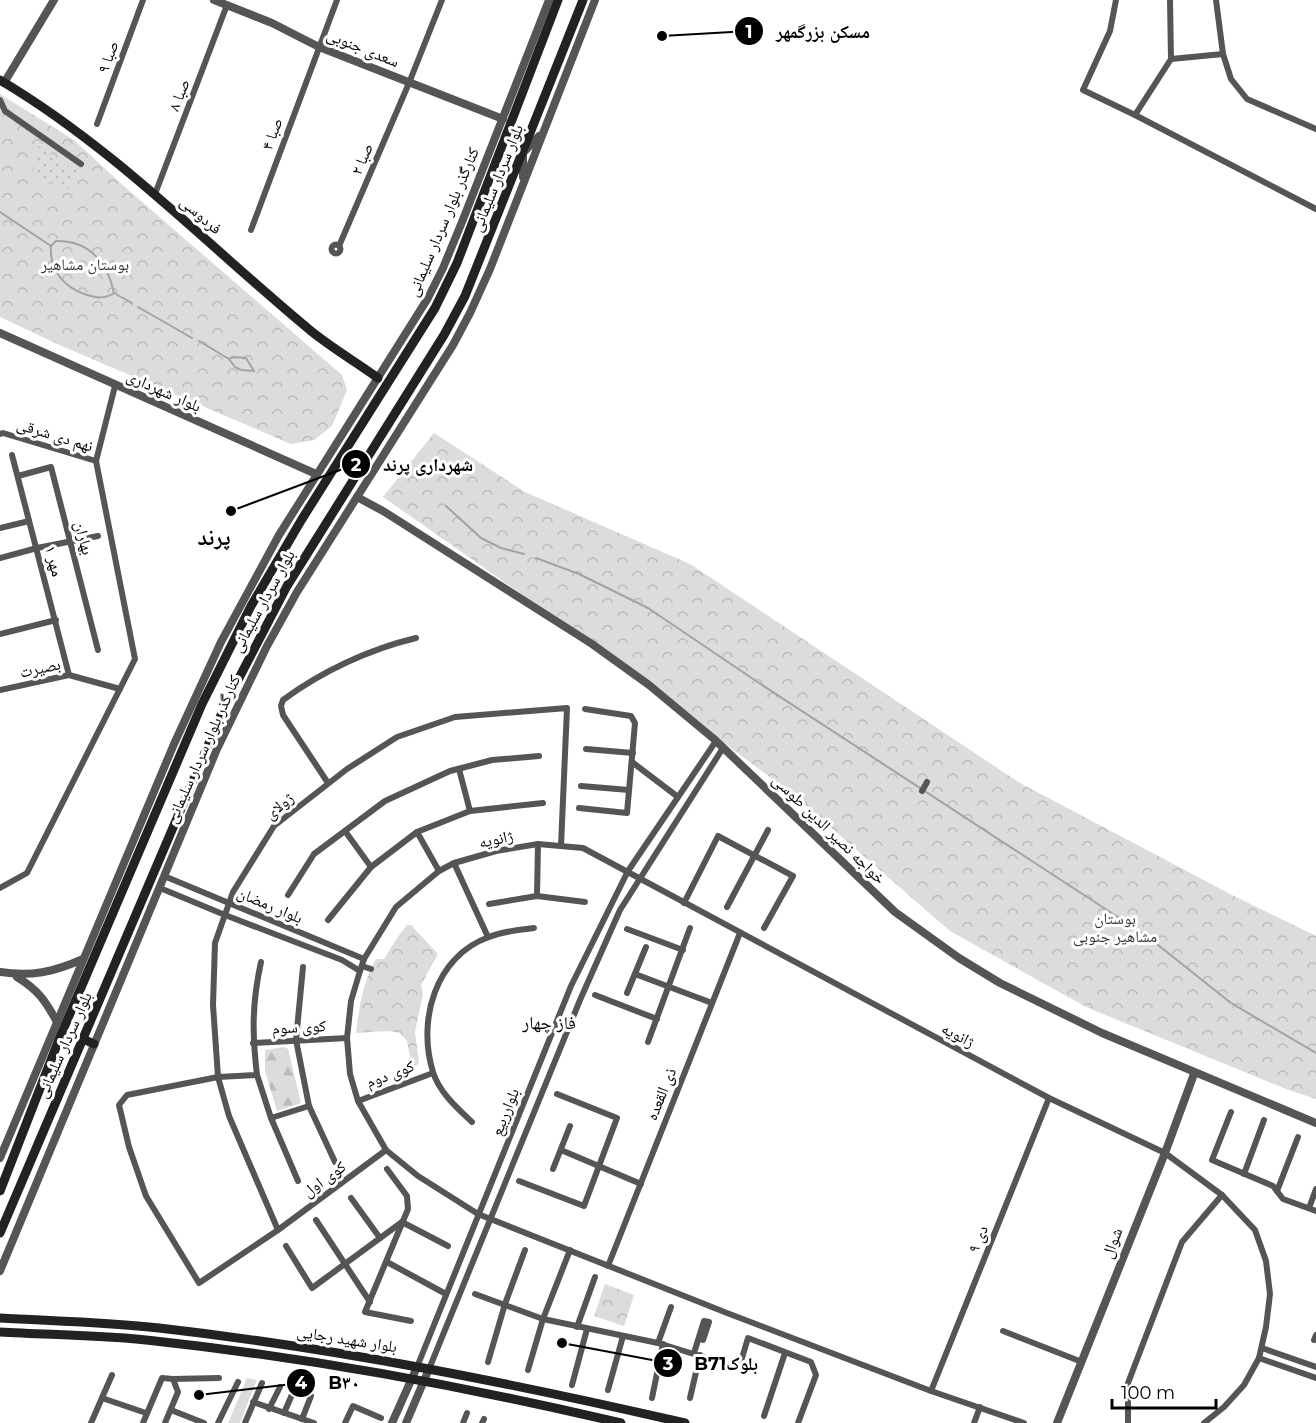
<svg xmlns="http://www.w3.org/2000/svg" width="1316" height="1423" viewBox="0 0 1316 1423" font-family="Montserrat,'Noto Naskh Arabic',sans-serif">
<style>
.grass{fill:#dcdcdc}
.forest{fill:url(#forest-firs)}
.park{fill:url(#park-crowns)}
.garden{fill:url(#garden-dots)}
.lines{fill:none;stroke-linecap:round;stroke-linejoin:round}
.stream{stroke:#a3a3a3;stroke-width:2}
.minor{stroke:#555;stroke-width:6}
.tertiary{stroke:#555;stroke-width:8}
.secondary{stroke:#222;stroke-width:9}
.labels{text-anchor:middle;dominant-baseline:central;stroke-width:6;stroke-linejoin:round;paint-order:stroke}
.street-label{font-size:16px;fill:#000;stroke:#fff}
.park-label{font-size:16px;fill:#333;stroke:#fff}
.neighbourhood-label{font-size:18px;fill:#000;stroke:#fff}
.district-label{font-size:22px;font-weight:bold;fill:#000;stroke:#fff}
.leader{fill:none;stroke:#000;stroke-width:2}
.callout-dot{fill:#000;stroke:#fff;stroke-width:2}
.mark-label{font-size:18px;text-anchor:middle;font-weight:bold;fill:#fff}
.callout-label{font-size:18px;text-anchor:middle;font-weight:bold;fill:#000;stroke:#fff;stroke-width:6;stroke-linejoin:round;paint-order:stroke}
</style>
<defs>
<pattern id="forest-firs" width="22" height="20" patternUnits="userSpaceOnUse" patternTransform="scale(1.5)"><rect width="22" height="20" fill="#dcdcdc"/><path d="M5 1l3.5 6h-7zM16 11l3.5 6h-7z" fill="#bbb"/></pattern>
<pattern id="park-crowns" width="20" height="18" patternUnits="userSpaceOnUse" patternTransform="scale(1.5)"><rect width="20" height="18" fill="#dcdcdc"/><path d="M2 6a3 3 0 1 1 6 0M12 15a3 3 0 1 1 6 0" fill="none" stroke="#bbb"/></pattern>
<pattern id="garden-dots" width="8" height="8" patternUnits="userSpaceOnUse" patternTransform="scale(1.5)"><rect width="8" height="8" fill="#dcdcdc"/><path d="M2 2h.1M6 6h.1" fill="none" stroke="#bbb" stroke-width="1.8" stroke-linecap="round"/></pattern>
</defs>
<rect width="100%" height="100%" fill="#fff"/>
<!-- grass -->
<polygon class="grass" points="247,1378 257,1380 240,1423 228,1423"/>
<!-- forest -->
<polygon class="forest" points="284,1047 288,1049 301,1103 277,1111 265,1071 265,1050"/>
<!-- park -->
<g class="park">
<polygon points="0,94 74,140 126,188 342,375 347,390 332,426 314,440 291,444 64,347 0,317"/>
<polygon points="434,433 525,492 690,564 1020,783 1232,895 1316,936 1316,1099 1286,1089 1086,1007 950,931 790,792 543,609 383,497"/>
<path d="M407,925h4l27,29 -17,31 2,9 -8,38 4,31 -4,4 -3,-2 -5,-24 -7,-8 -12,-2 -32,2c3,-25 7,-52 20,-74h8l13,-21z"/>
<polygon points="605,1284 634,1295 624,1326 594,1316"/>
</g>
<!-- garden -->
<polygon class="garden" points="39,146 79,172 78,178 69,189 40,180 33,174 34,159"/>
<g class="lines">
<!-- stream -->
<g class="stream">
<path d="M0,212l51,34 5,-5c33,-1 52,22 58,52l18,10"/>
<path d="M51,246c-2,25 14,42 36,49 10,3 18,4 27,-2"/>
<polyline points="138,307 192,338"/>
<polyline points="199,341 229,359 235,367 241,370 254,371"/>
<polyline points="229,359 233,357 246,358 254,371"/>
<polyline points="446,506 481,538 501,548 524,554"/>
<polyline points="536,558 579,574 648,608 759,683 1130,925 1158,945 1231,1003 1316,1053"/>
</g>
<!-- minor -->
<g class="minor">
<polyline points="1116,0 1110,31 1083,90 1135,115 1316,209"/>
<polyline points="1216,0 1223,54 1231,79 1247,99 1316,129"/>
<polyline points="1171,59 1223,54"/>
<polyline points="0,100 5,111 81,164"/>
<polyline points="1135,115 1171,59 1170,0"/>
<polyline points="97,124 143,0"/>
<polyline points="155,194 227,5"/>
<polyline points="251,230 337,0"/>
<circle cx="336" cy="249" r="4.5"/>
<polyline points="339,246 409,83 442,0"/>
<polyline points="0,434 3,433 96,461 115,386"/>
<polyline points="12,455 69,675"/>
<polyline points="18,476 51,467 98,650"/>
<polyline points="0,528 29,521"/>
<polyline points="0,558 37,548 98,536"/>
<polyline points="0,634 56,620"/>
<polyline points="0,690 69,675 120,689"/>
<polyline points="586,749 633,753"/>
<polyline points="632,762 678,797"/>
<polyline points="459,769 470,811"/>
<path d="M328,783l-45,-68 -2,-9 2,-6c39,-29 87,-51 133,-62"/>
<polyline points="581,786 629,790"/>
<polyline points="922,791 927,782"/>
<polyline points="579,808 627,813 635,723 631,716 585,709"/>
<polyline points="345,831 371,867"/>
<polyline points="417,832 439,871"/>
<polyline points="454,863 488,937"/>
<polyline points="164,876 364,959"/>
<polyline points="0,888 27,873 135,659 96,461"/>
<polyline points="160,888 225,915 342,960 360,971"/>
<polyline points="288,895 314,854 385,801 450,771 492,760 539,756"/>
<polyline points="537,896 538,844"/>
<polyline points="684,903 718,836 793,876 764,928"/>
<polyline points="489,904 537,896 585,902"/>
<polyline points="727,907 768,830"/>
<polyline points="328,920 371,867 417,832 470,811 543,803"/>
<polyline points="627,929 683,950"/>
<path d="M261,962c-9,41 -9,71 -4,113l-39,2 -91,18 -8,10 10,42 17,49 53,87 79,-53 108,-80"/>
<polyline points="362,966 371,969"/>
<polyline points="303,967 296,1040 309,1106 335,1162"/>
<polyline points="635,974 712,1003"/>
<polyline points="627,993 646,947"/>
<polyline points="595,995 657,1019"/>
<polyline points="648,1042 690,928"/>
<polyline points="253,1043 347,1038"/>
<polyline points="257,1075 271,1118 298,1181"/>
<polyline points="358,1101 433,1073"/>
<polyline points="1231,1112 1212,1160 1273,1186 1283,1199 1316,1211"/>
<polyline points="271,1118 309,1106"/>
<path d="M472,1122c-15,-14 -33,-30 -39,-50 -16,-51 2,-116 56,-135 14,-6 30,-7 45,-9"/>
<polyline points="561,1150 641,1184"/>
<polyline points="387,1169 407,1196 408,1209 365,1312 411,1321"/>
<polyline points="553,1169 570,1126"/>
<polyline points="1244,1174 1264,1120"/>
<polyline points="519,1181 584,1206 617,1118 557,1094"/>
<polyline points="1277,1191 1298,1137"/>
<polyline points="351,1198 380,1238"/>
<polyline points="1309,1208 1316,1189"/>
<polyline points="316,1220 370,1302"/>
<polyline points="278,1230 229,1116 218,1077 213,1005 215,943 233,892 274,826 347,769 397,737 455,717 567,708 561,846"/>
<polyline points="286,1246 312,1288 402,1222 448,1246"/>
<polyline points="387,1262 446,1294"/>
<polyline points="608,1266 740,933"/>
<polyline points="475,1294 543,1319 658,1343 739,1368 748,1338 811,1362 816,1375 798,1423"/>
<polyline points="577,1327 595,1277"/>
<polyline points="1003,1331 1082,1362"/>
<polyline points="1314,1340 1316,1335"/>
<polyline points="658,1343 671,1307"/>
<polyline points="1262,1348 1316,1367"/>
<polyline points="694,1353 704,1321 709,1322 703,1340"/>
<polyline points="1259,1358 1316,1378"/>
<polyline points="488,1362 505,1304 525,1250"/>
<polyline points="417,1367 571,986 628,871 716,741"/>
<polyline points="429,1369 580,1000 620,910 723,748"/>
<polyline points="528,1370 543,1319 570,1250"/>
<polyline points="173,1379 219,1378"/>
<polyline points="572,1385 587,1329"/>
<polyline points="608,1390 623,1336"/>
<polyline points="931,1391 1049,1098"/>
<polyline points="102,1398 146,1413"/>
<polyline points="652,1398 663,1344"/>
<polyline points="690,1398 700,1355"/>
<polyline points="253,1402 314,1423"/>
<polyline points="269,1409 280,1387"/>
<polyline points="171,1410 204,1423"/>
<polyline points="284,1413 294,1390"/>
<polyline points="764,1416 785,1353"/>
<polyline points="302,1419 311,1396"/>
<polyline points="91,1423 112,1375"/>
<polyline points="143,1423 162,1378 173,1379 178,1392 165,1423"/>
<polyline points="218,1423 238,1382"/>
<polyline points="245,1423 262,1383"/>
<polyline points="345,1423 353,1406 381,1418"/>
<polyline points="463,1423 467,1413"/>
<polyline points="482,1423 484,1419"/>
<polyline points="974,1423 980,1407"/>
<polyline points="1024,1423 931,1391 727,1313 478,1214 418,1176 386,1150 358,1101 350,1074 347,1038 351,1001 360,971 364,959 396,907 439,871 454,863 496,851 538,844 583,848 1049,1098 1165,1153 1222,1195 1255,1230 1266,1261 1270,1294 1266,1327 1259,1358 1244,1385 1224,1407 1204,1423"/>
<polyline points="1128,1423 1128,1383 1182,1242 1222,1195"/>
</g>
<!-- tertiary -->
<g class="tertiary">
<polyline points="214,0 272,23 319,47 503,119"/>
<polyline points="4,83 54,0"/>
<polyline points="523,177 523,153 539,136"/>
<polyline points="0,333 316,474"/>
<polyline points="357,497 383,511 592,644 649,685 714,739 895,912 959,958 1000,983 1102,1033 1316,1123"/>
<path d="M0,972c31,5 54,0 83,-13"/>
<path d="M17,977c21,13 28,23 40,45"/>
<polyline points="0,1158 174,744 221,642 279,535 428,298 443,268 464,217 549,0"/>
<polyline points="0,1271 217,749 267,646 297,592 453,345 470,313 490,269 595,0"/>
<polyline points="392,1423 417,1367"/>
<polyline points="406,1423 429,1369"/>
<polyline points="1057,1423 1165,1153 1194,1074"/>
</g>
<!-- secondary -->
<g class="secondary">
<path d="M0,80c115,68 208,166 311,251 21,17 45,31 67,47"/>
<polyline points="83,1039 94,1044"/>
<polyline points="0,1191 60,1037 202,704 251,606 302,519 435,308 457,263 558,0"/>
<polyline points="0,1233 227,701 287,586 444,335 465,296 583,0"/>
<path d="M0,1318c53,3 106,4 159,10 177,20 352,55 526,95"/>
<path d="M0,1332c51,3 104,3 155,9 157,17 313,46 466,82"/>
</g>
</g>
<g class="labels">
<!-- street labels -->
<g class="street-label">
<text transform="translate(363 48) rotate(22)">سعدی جنوبی</text>
<text transform="translate(108 57) rotate(-70)">صبا ۹</text>
<text transform="translate(179 95) rotate(-69)">صبا ۸</text>
<text transform="translate(272 134) rotate(-70)">صبا ۴</text>
<text transform="translate(362 159) rotate(-67)">صبا ۲</text>
<text transform="translate(497 178) rotate(-68)">بلوار سردار سلیمانی</text>
<text transform="translate(201 215) rotate(41)">فردوسی</text>
<text transform="translate(443 222) rotate(-67)">کنارگذر بلوار سردار سلیمانی</text>
<text transform="translate(164 391) rotate(24)">بلوار شهرداری</text>
<text transform="translate(55 435) rotate(17)">نهم دی شرقی</text>
<text transform="translate(84 538) rotate(76)">بهاران</text>
<text transform="translate(54 561) rotate(75)">مهر ۱</text>
<text transform="translate(263 601) rotate(-61)">بلوار سردار سلیمانی</text>
<text transform="translate(40 668) rotate(-12)">بصیرت</text>
<text transform="translate(203 749) rotate(-66)">کنارگذر بلوار سردار سلیمانی</text>
<text transform="translate(279 806) rotate(-41)">ژولای</text>
<text transform="translate(829 829) rotate(44)">خواجه نصیر الدین طوسی</text>
<text transform="translate(496 839) rotate(-12)">ژانویه</text>
<text transform="translate(270 905) rotate(23)">بلوار رمضان</text>
<text transform="translate(299 1027) rotate(-3)">کوی سوم</text>
<text transform="translate(958 1035) rotate(28)">ژانویه</text>
<text transform="translate(64 1045) rotate(-66)">بلوار سردار سلیمانی</text>
<text transform="translate(390 1074) rotate(-21)">کوی دوم</text>
<text transform="translate(661 1094) rotate(-68)">ذی القعده</text>
<text transform="translate(505 1112) rotate(-68)">بلوارربیع</text>
<text transform="translate(324 1179) rotate(-36)">کوی اول</text>
<text transform="translate(978 1239) rotate(-68)">۹ دی</text>
<text transform="translate(1112 1243) rotate(-69)">شوال</text>
<text transform="translate(347 1339) rotate(9)">بلوار شهید رجایی</text>
</g>
<!-- park labels -->
<g class="park-label">
<text x="85" y="264">بوستان مشاهیر</text>
<text x="1115" y="918">بوستان<tspan x="1115" dy="18">مشاهیر جنوبی</tspan></text>
</g>
<!-- neighbourhood labels -->
<g class="neighbourhood-label">
<text x="549" y="1023">فاز چهار</text>
</g>
<!-- district labels -->
<g class="district-label">
<text x="214" y="537">پرند</text>
</g>
</g>
<!-- callouts -->
<path class="leader" d="M662 36L749 31M231 511L356 464M562 1343L668 1363M199 1395L301 1383"/>
<g class="callout-dot">
<circle cx="662" cy="36" r="6"/>
<circle cx="231" cy="511" r="6"/>
<circle cx="562" cy="1343" r="6"/>
<circle cx="199" cy="1395" r="6"/>
<circle cx="749" cy="31" r="15"/>
<circle cx="356" cy="464" r="15"/>
<circle cx="668" cy="1363" r="15"/>
<circle cx="301" cy="1383" r="15"/>
</g>
<g class="mark-label">
<text x="749" y="38">1</text>
<text x="356" y="471">2</text>
<text x="668" y="1370">3</text>
<text x="301" y="1389">4</text>
</g>
<g class="callout-label">
<text x="823" y="38">مسکن بزرگمهر</text>
<text x="428" y="471">شهرداری پرند</text>
<text x="726" y="1370">B71بلوک</text>
<text x="344" y="1389">B۳۰</text>
</g>
<!-- scale -->
<path d="M1112 1399v9h104v-9" fill="none" stroke="#000000" stroke-width="3"/>
<text x="1121" y="1399" font-size="18" fill="#000000" stroke="#ffffff" stroke-width="4.5" paint-order="stroke">100 m</text>
</svg>
